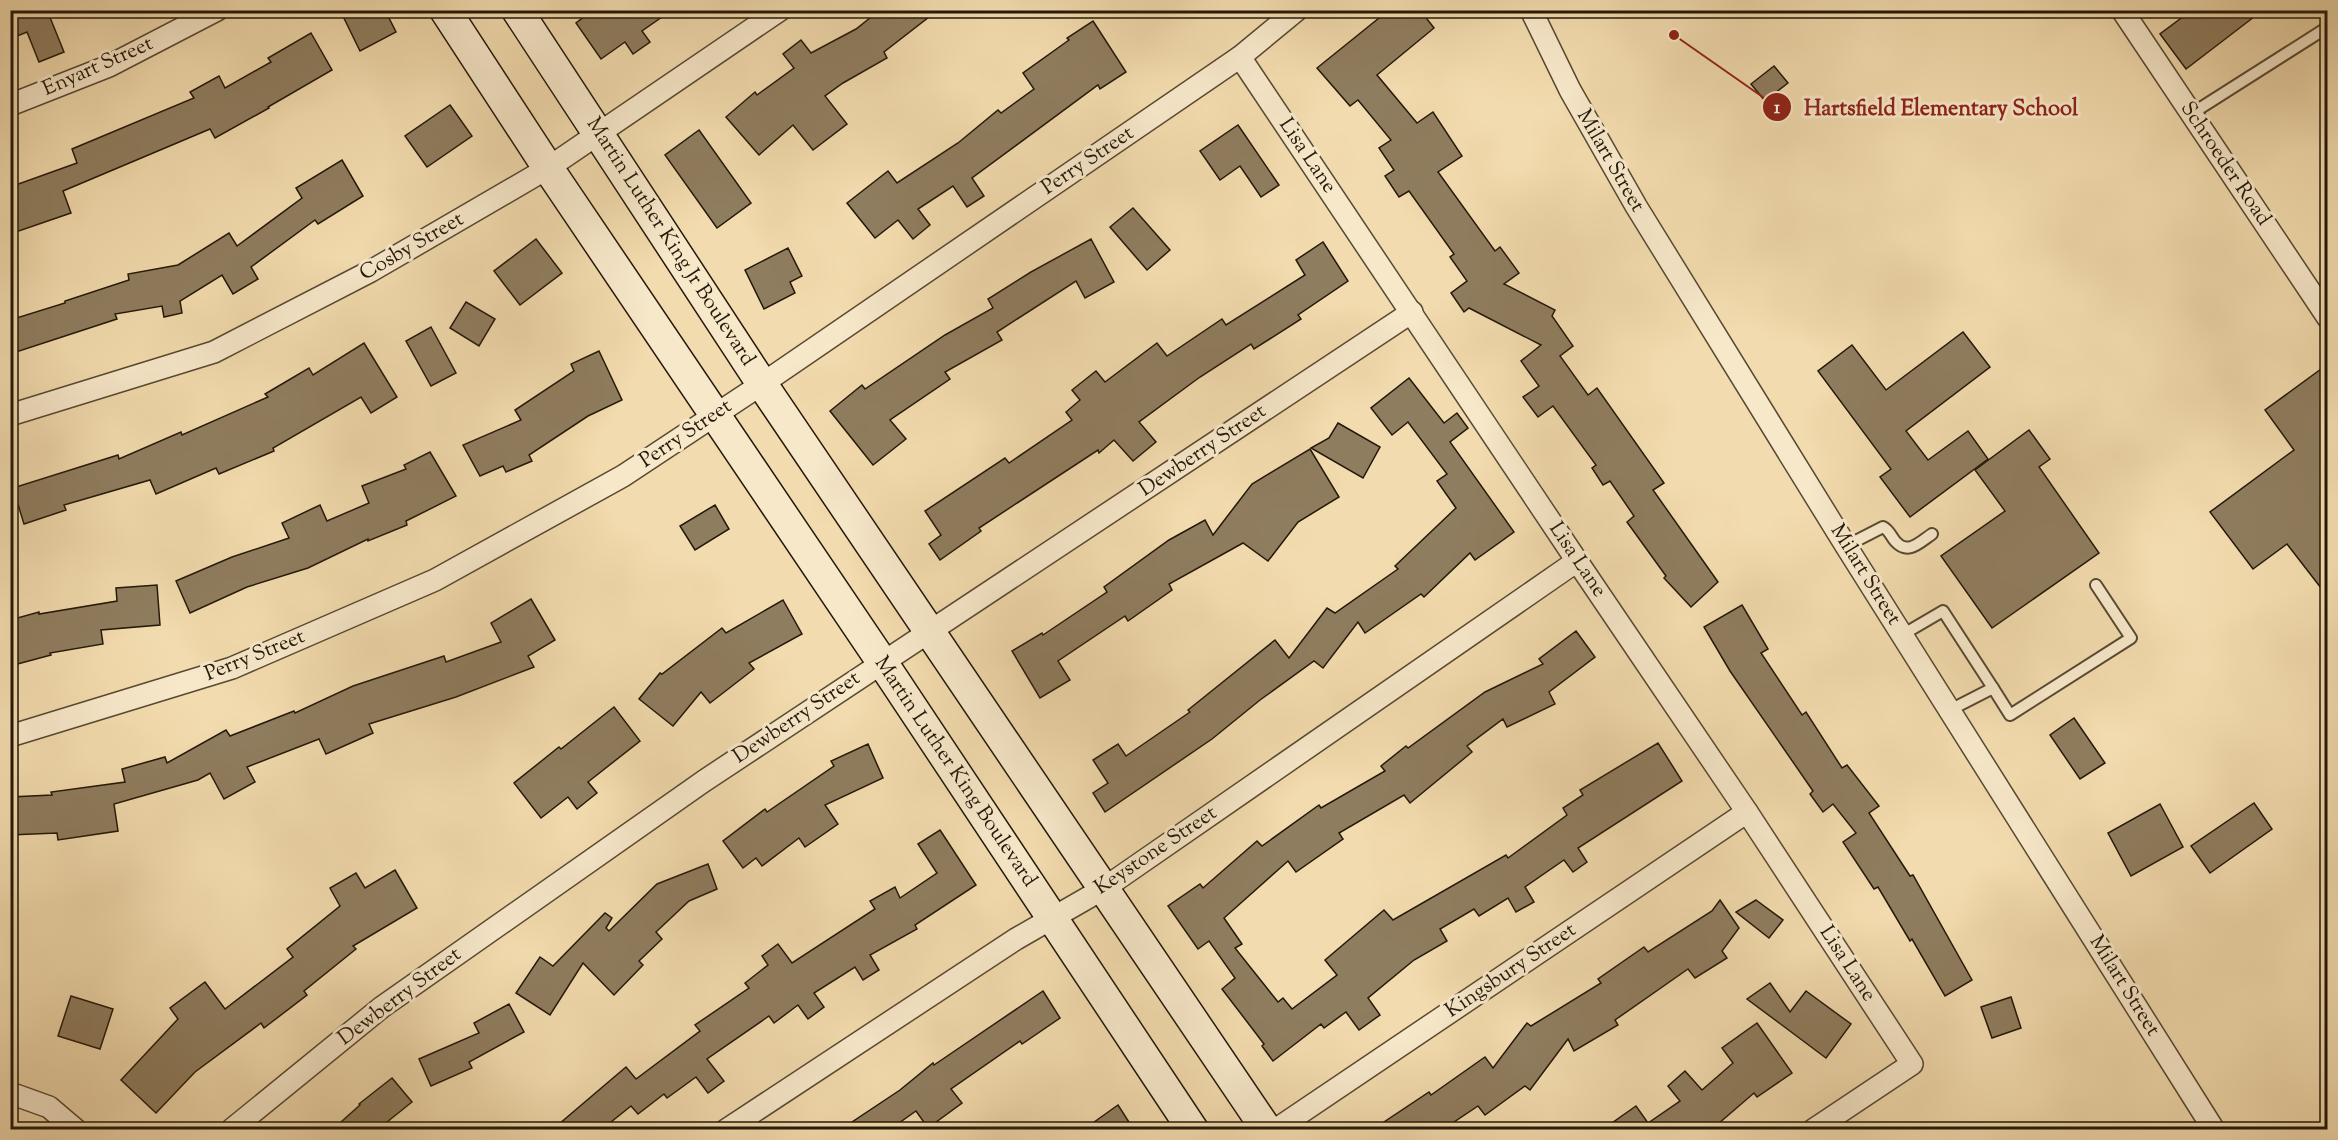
<svg xmlns="http://www.w3.org/2000/svg" width="2338" height="1140" viewBox="0 0 2338 1140" font-family="'Sorts Mill Goudy',serif">
<style>
.building{fill:#8f7d5f;stroke:#231809;stroke-width:1.5}
.lines{fill:none;stroke-linecap:round;stroke-linejoin:round}
.service-casing{stroke:#574932;stroke-width:14}
.minor-casing{stroke:#574932;stroke-width:24}
.secondary-casing{stroke:#231809;stroke-width:33}
.service{stroke:#f7e8ca;stroke-width:10}
.minor{stroke:#f7e8ca;stroke-width:21}
.secondary{stroke:#f7e8ca;stroke-width:30}
.labels{text-anchor:middle;dominant-baseline:central;stroke-width:6;stroke-linejoin:round;paint-order:stroke}
.street-label{font-size:21px;fill:#231809;stroke:#f7e8ca}
.leader{fill:none;stroke:#8f2418;stroke-width:2}
.callout-dot{fill:#8f2418;stroke:#f7e8ca;stroke-width:2}
.mark-label{font-size:18px;text-anchor:middle;font-weight:bold;fill:#fff}
.callout-label{font-size:22px;text-anchor:middle;font-weight:bold;fill:#8f2418;stroke:#f7e8ca;stroke-width:6;stroke-linejoin:round;paint-order:stroke}
</style>
<rect width="100%" height="100%" fill="#f2dbae"/>
<filter id="stains"><feTurbulence type="fractalNoise" baseFrequency=".00333" numOctaves="4"/><feColorMatrix values="0 0 0 0 .2 0 0 0 0 .09 0 0 0 0 .02 0 0 0 .5 -.17"/></filter>
<radialGradient id="worn" r=".72"><stop offset=".6" stop-color="#630" stop-opacity="0"/><stop offset="1" stop-color="#630" stop-opacity=".3"/></radialGradient>
<!-- building -->
<g class="building">
<polygon points="10,10 47,10 64,52 39,62 27,32 10,39"/>
<polygon points="340,10 385,10 396,32 360,51"/>
<polygon points="593,10 672,10 642,31 650,42 633,54 625,42 601,59 576,23"/>
<polygon points="880,10 938,10 884,52 887,58 843,83 825,96 847,124 813,150 793,125 759,155 726,117 755,92 757,95 794,68 783,54 801,40 811,53 856,29"/>
<polygon points="1389,10 1420,10 1434,28 1377,75 1417,123 1433,112 1462,156 1438,172 1495,251 1500,247 1519,273 1504,284 1555,310 1552,316 1573,346 1560,356 1588,395 1597,388 1664,483 1653,490 1718,582 1691,607 1664,578 1666,576 1627,522 1634,516 1610,481 1603,485 1592,468 1596,465 1553,406 1538,417 1523,397 1539,386 1521,361 1541,345 1469,308 1464,312 1451,293 1467,281 1450,257 1454,254 1409,191 1399,197 1385,176 1394,170 1379,148 1391,140 1358,100 1350,106 1317,68"/>
<polygon points="2192,10 2263,10 2186,69 2160,34"/>
<polygon points="1093,21 1126,72 1100,89 1098,85 972,178 984,196 967,207 953,186 918,209 930,225 913,239 898,220 875,238 847,203 888,171 897,183 958,143 998,110 1001,113 1034,89 1023,73 1069,40 1067,38"/>
<polygon points="311,33 332,70 268,107 269,108 215,138 210,129 63,191 71,213 10,234 10,187 77,163 72,149 194,98 190,92 219,76 225,88 271,62 268,58"/>
<polygon points="1774,66 1788,83 1765,101 1751,84"/>
<polygon points="450,105 472,136 427,167 405,136"/>
<polygon points="1238,125 1279,185 1261,197 1240,166 1220,180 1200,151"/>
<polygon points="699,130 751,203 717,228 665,155"/>
<polygon points="342,160 363,196 318,224 315,220 251,267 258,279 233,294 222,275 180,301 182,313 164,317 162,306 115,314 117,319 10,354 10,320 65,303 65,301 129,280 128,274 178,265 229,233 237,246 302,198 296,188"/>
<polygon points="1133,208 1170,250 1147,270 1110,227"/>
<polygon points="536,239 562,273 520,305 494,271"/>
<polygon points="1091,239 1114,282 1085,298 1076,281 997,332 1002,340 945,372 950,379 890,420 906,439 873,465 830,411 862,385 865,389 945,335 993,308 988,299 1031,272"/>
<polygon points="1323,242 1348,281 1298,315 1301,319 1254,349 1251,344 1200,377 1139,422 1156,442 1133,461 1114,440 1099,453 1098,450 979,528 981,531 940,560 929,544 941,535 925,511 1005,458 1009,463 1072,420 1066,412 1080,400 1072,390 1096,371 1105,382 1157,343 1167,356 1222,319 1226,325 1305,275 1296,260"/>
<polygon points="788,248 802,276 790,282 795,293 764,309 745,270"/>
<polygon points="466,302 495,319 479,346 450,328"/>
<polygon points="431,327 456,373 431,386 406,341"/>
<polygon points="1963,332 1990,367 1906,431 1928,460 1968,431 1988,459 1910,517 1880,477 1891,469 1818,371 1852,345 1886,390"/>
<polygon points="364,343 397,397 371,413 361,397 273,448 274,451 219,474 216,468 156,494 150,480 64,505 66,510 24,524 13,488 118,455 119,459 181,432 182,435 268,397 265,394 309,368 313,375"/>
<polygon points="599,351 622,400 588,416 529,455 532,461 506,472 503,466 480,476 463,445 521,420 515,410 574,371 571,364"/>
<polygon points="2328,364 2328,597 2287,544 2253,569 2210,512 2294,450 2265,410"/>
<polygon points="1409,378 1444,423 1457,413 1468,428 1450,442 1514,532 1475,560 1470,553 1424,597 1421,594 1365,633 1358,622 1323,668 1314,661 1260,700 1212,739 1105,812 1093,793 1108,783 1093,760 1118,744 1126,756 1190,712 1188,710 1275,640 1289,658 1327,608 1335,613 1398,569 1395,566 1456,508 1437,481 1447,474 1408,422 1392,435 1371,408"/>
<polygon points="1338,423 1380,447 1363,478 1311,448 1329,438"/>
<polygon points="2029,430 2050,459 2039,467 2099,553 1992,628 1941,556 2005,511 1975,470"/>
<polygon points="1310,449 1339,497 1298,522 1268,561 1243,543 1169,584 1172,590 1128,621 1125,616 1058,661 1070,680 1040,698 1012,651 1042,633 1043,635 1107,592 1104,587 1169,540 1205,520 1213,535 1252,484"/>
<polygon points="430,452 456,496 406,521 407,525 368,541 368,539 308,568 247,587 190,613 176,581 232,557 289,538 282,523 320,505 327,521 369,503 362,486 406,469 404,465"/>
<polygon points="715,505 729,529 695,550 680,526"/>
<polygon points="157,585 160,625 101,630 103,644 50,653 51,655 10,666 10,620 39,612 39,614 117,601 116,588"/>
<polygon points="531,599 555,640 528,656 534,667 456,697 369,724 373,733 326,754 319,739 247,767 255,782 224,799 210,773 198,780 114,804 118,831 58,840 57,833 10,835 10,797 52,795 51,792 125,782 122,769 165,757 167,763 226,730 230,736 294,711 295,713 353,686 444,656 446,662 501,642 491,623"/>
<polygon points="783,600 802,634 749,663 754,669 710,703 701,692 673,726 639,699 660,673 662,674 722,628 726,633"/>
<polygon points="1742,605 1768,649 1761,653 1802,715 1806,712 1842,768 1847,765 1879,806 1869,813 1910,876 1913,875 1972,980 1945,996 1912,939 1910,941 1878,887 1874,889 1843,842 1856,833 1833,804 1823,812 1810,794 1813,791 1730,671 1704,627"/>
<polygon points="1576,631 1595,657 1549,692 1555,704 1507,727 1503,719 1467,746 1472,752 1410,803 1404,795 1339,833 1343,839 1296,872 1288,861 1224,918 1242,944 1235,948 1278,1002 1283,998 1292,1009 1337,975 1325,960 1384,910 1393,920 1506,855 1508,858 1567,815 1563,808 1583,795 1580,790 1658,743 1682,781 1578,848 1587,862 1573,872 1564,860 1525,887 1534,902 1516,912 1508,898 1479,916 1474,909 1440,929 1447,941 1414,960 1368,998 1380,1015 1359,1030 1346,1012 1324,1028 1321,1024 1273,1061 1262,1046 1264,1044 1222,989 1235,978 1209,941 1198,949 1168,906 1200,884 1203,888 1257,841 1262,846 1319,805 1321,808 1385,771 1381,766 1406,746 1408,748 1485,692 1543,664 1539,659"/>
<polygon points="614,707 640,741 588,782 597,793 577,809 568,797 541,818 514,783 559,747 561,749"/>
<polygon points="2074,718 2105,763 2080,779 2050,735"/>
<polygon points="868,744 883,778 825,805 838,824 805,847 799,838 762,866 756,858 743,868 723,841 765,809 767,812 834,766 831,761"/>
<polygon points="2254,803 2272,829 2210,873 2191,846"/>
<polygon points="2160,804 2183,847 2131,876 2108,833"/>
<polygon points="940,830 976,885 915,925 917,929 870,955 879,970 863,980 855,967 814,993 824,1007 808,1019 798,1005 774,1023 769,1016 707,1059 724,1081 708,1093 696,1077 667,1098 664,1094 638,1114 631,1106 601,1130 552,1130 626,1067 636,1079 700,1031 695,1025 749,988 745,983 768,965 762,956 778,944 792,963 875,909 870,901 895,887 900,898 937,873 918,844"/>
<polygon points="708,864 717,889 689,901 656,932 662,939 639,961 643,965 614,995 583,963 550,1015 516,993 540,957 553,966 605,913 612,918 606,928 609,931 657,884"/>
<polygon points="395,870 417,908 353,946 356,949 304,991 307,995 264,1028 261,1023 195,1072 156,1113 121,1080 178,1019 170,1008 205,982 225,1009 293,957 287,949 340,906 330,888 356,873 365,888"/>
<polygon points="1720,900 1739,928 1722,951 1727,958 1695,978 1688,969 1615,1020 1618,1025 1574,1051 1568,1039 1530,1090 1525,1086 1485,1115 1478,1106 1442,1130 1372,1130 1429,1092 1431,1095 1485,1057 1493,1068 1527,1023 1531,1026 1601,983 1598,979 1644,947 1648,952 1712,911"/>
<polygon points="1756,900 1783,920 1769,938 1736,912"/>
<polygon points="1770,983 1790,1012 1806,991 1851,1024 1826,1058 1747,999"/>
<polygon points="1043,991 1060,1018 1022,1044 1020,1041 951,1089 962,1103 928,1128 916,1111 889,1130 840,1130 900,1090 933,1063 934,1065"/>
<polygon points="71,996 113,1009 100,1049 58,1036"/>
<polygon points="2011,997 2021,1028 1992,1038 1981,1007"/>
<polygon points="509,1004 524,1032 469,1062 472,1068 431,1086 419,1059 479,1033 474,1023"/>
<polygon points="1757,1023 1792,1073 1757,1097 1754,1093 1711,1130 1602,1130 1636,1106 1648,1123 1680,1101 1668,1086 1685,1071 1702,1090 1733,1063 1722,1048"/>
<polygon points="392,1078 412,1102 377,1130 332,1130 360,1105 359,1104"/>
<polygon points="1118,1105 1134,1130 1083,1130"/>
</g>
<g class="lines">
<!-- service casing -->
<g class="service-casing">
<g id="service">
<polyline points="2191,114 2328,27"/>
<path d="M1846,546l37,-19c6,3 8,9 12,14 13,15 25,1 37,-7"/>
<polyline points="1902,635 1943,611 1993,688 1950,710"/>
<polyline points="1993,688 2010,715 2131,638 2096,585"/>
</g>
</g>
<!-- minor casing -->
<g class="minor-casing">
<g id="minor">
<polyline points="1531,10 1570,90 1636,206 1846,546 2214,1130"/>
<polyline points="2122,10 2328,318"/>
<polyline points="1240,57 1577,561 1747,812 1912,1064 1813,1130"/>
<polyline points="10,105 109,66 217,10"/>
<polyline points="10,415 214,352 371,271 548,168 780,10"/>
<polyline points="10,736 232,668 435,580 623,476 762,384 1240,57 1297,10"/>
<polyline points="10,1093 49,1107 76,1130"/>
<polyline points="231,1130 382,1007 704,781 1412,312"/>
<polyline points="726,1130 1016,939 1103,889 1577,561"/>
<polyline points="1275,1130 1747,812"/>
</g>
</g>
<!-- secondary casing -->
<g class="secondary-casing">
<g id="secondary">
<polyline points="445,10 548,168 882,662 1193,1130"/>
<polyline points="517,10 762,384 1267,1130"/>
</g>
</g>
<!-- service -->
<use href="#service" class="service"/>
<!-- minor -->
<use href="#minor" class="minor"/>
<!-- secondary -->
<use href="#secondary" class="secondary"/>
</g>
<g class="labels">
<!-- street labels -->
<g class="street-label">
<text transform="translate(98 67) rotate(-24)">Enyart Street</text>
<text transform="translate(1307 156) rotate(56)">Lisa Lane</text>
<text transform="translate(1088 161) rotate(-34)">Perry Street</text>
<text transform="translate(1610 161) rotate(60)">Milart Street</text>
<text transform="translate(2225 164) rotate(56)">Schroeder Road</text>
<text transform="translate(670 242) rotate(57)">Martin Luther King Jr Boulevard</text>
<text transform="translate(412 247) rotate(-30)">Cosby Street</text>
<text transform="translate(686 434) rotate(-34)">Perry Street</text>
<text transform="translate(1203 451) rotate(-34)">Dewberry Street</text>
<text transform="translate(1577 560) rotate(56)">Lisa Lane</text>
<text transform="translate(1865 575) rotate(58)">Milart Street</text>
<text transform="translate(255 656) rotate(-22)">Perry Street</text>
<text transform="translate(797 718) rotate(-34)">Dewberry Street</text>
<text transform="translate(955 772) rotate(56)">Martin Luther King Boulevard</text>
<text transform="translate(1156 851) rotate(-34)">Keystone Street</text>
<text transform="translate(1847 964) rotate(57)">Lisa Lane</text>
<text transform="translate(1511 971) rotate(-34)">Kingsbury Street</text>
<text transform="translate(2124 986) rotate(58)">Milart Street</text>
<text transform="translate(400 997) rotate(-37)">Dewberry Street</text>
</g>
</g>
<!-- callouts -->
<path class="leader" d="M1674 35L1777 107"/>
<g class="callout-dot">
<circle cx="1674" cy="35" r="6"/>
<circle cx="1777" cy="107" r="15"/>
</g>
<g class="mark-label">
<text x="1777" y="113">1</text>
</g>
<g class="callout-label">
<text x="1941" y="115">Hartsfield Elementary School</text>
</g>
<!-- margin -->
<rect width="2338" height="1140" fill="none" stroke="#f2dbae" stroke-width="36"/>
<rect x="12" y="12" width="2314" height="1116" fill="none" stroke="#231809" stroke-width="3"/>
<rect x="18" y="18" width="2302" height="1104" fill="none" stroke="#231809" stroke-width="1.5"/>
<rect width="100%" height="100%" filter="url(#stains)"/>
<rect width="100%" height="100%" fill="url(#worn)"/>
</svg>
